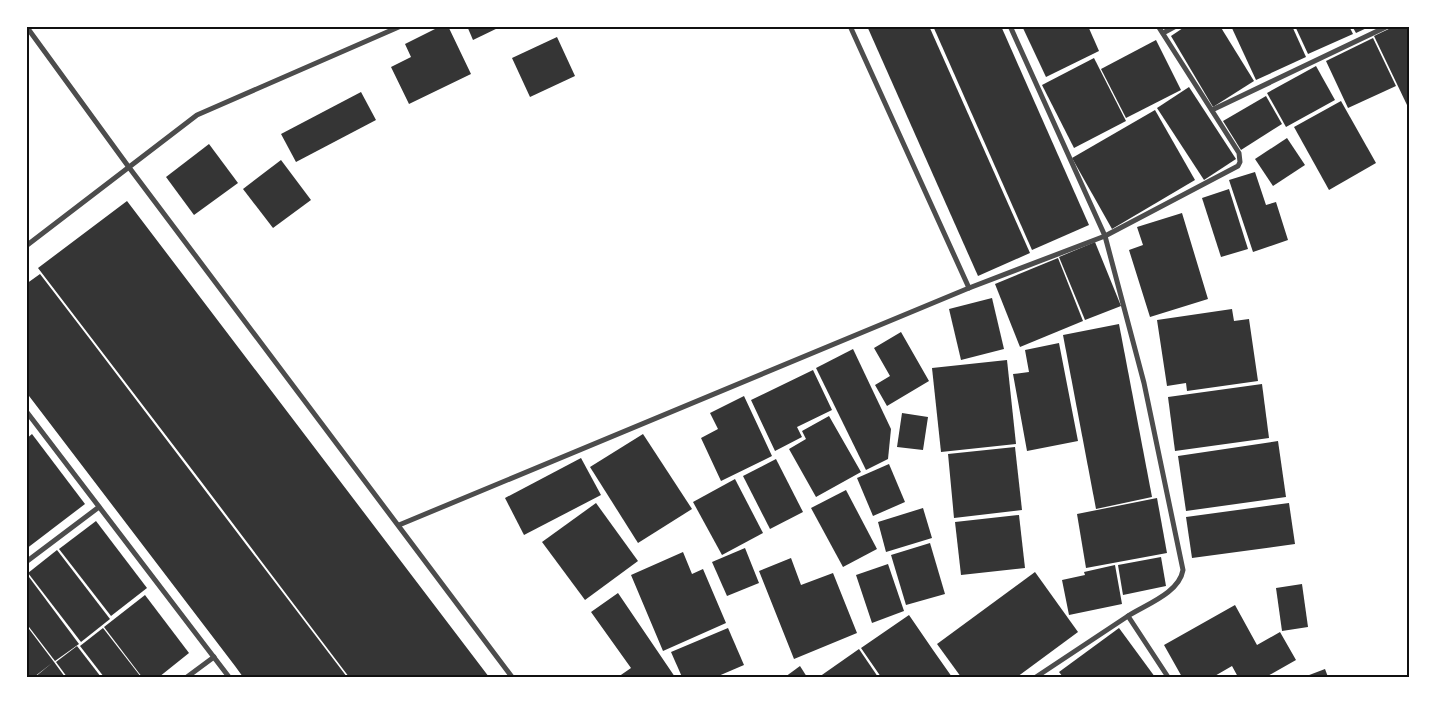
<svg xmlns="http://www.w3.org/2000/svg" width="1436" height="703" viewBox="0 0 1436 703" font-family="Quicksand,sans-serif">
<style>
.building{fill:#353535}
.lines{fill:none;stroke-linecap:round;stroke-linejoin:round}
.minor{stroke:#4c4c4c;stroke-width:5}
.neatline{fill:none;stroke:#111;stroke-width:2}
</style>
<rect width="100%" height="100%" fill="#fff"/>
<!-- building -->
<g class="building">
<polygon points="441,26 448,26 471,74 409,104 391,67 411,57 405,44"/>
<polygon points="467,26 502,26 473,40"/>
<polygon points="867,26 929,26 1030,253 978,276"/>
<polygon points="933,26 1001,26 1089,225 1032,250"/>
<polygon points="1022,26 1088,26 1099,51 1046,77"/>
<polygon points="1186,26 1220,26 1254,81 1213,107 1171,36"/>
<polygon points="1231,26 1292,26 1306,57 1256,80"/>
<polygon points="1295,26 1349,26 1353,34 1308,54"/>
<polygon points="1352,26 1371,26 1356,33"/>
<polygon points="1395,26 1410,26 1410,104 1407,105 1374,36"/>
<polygon points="557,37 575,76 530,97 512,58"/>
<polygon points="1373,38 1396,86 1348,108 1326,61"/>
<polygon points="1156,40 1181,90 1126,118 1101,69"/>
<polygon points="1094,58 1126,121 1074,148 1042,85"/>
<polygon points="1316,66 1335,100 1286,127 1267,93"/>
<polygon points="1189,87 1236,159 1204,180 1157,108"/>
<polygon points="361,92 376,120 296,162 281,134"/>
<polygon points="1266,96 1282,124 1241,150 1223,121"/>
<polygon points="1341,101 1376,163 1329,190 1294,127"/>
<polygon points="1155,110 1195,180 1112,229 1072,158"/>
<polygon points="1287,138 1305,165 1273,186 1255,159"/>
<polygon points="209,144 238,183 194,215 166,177"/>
<polygon points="281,160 311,200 273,228 243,189"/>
<polygon points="1255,172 1266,205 1276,202 1288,240 1253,252 1229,180"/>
<polygon points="1229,189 1248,249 1221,257 1202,198"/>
<polygon points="127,201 165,251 489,677 349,677 200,480 38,268"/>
<polygon points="1182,213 1208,299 1150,317 1129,250 1143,245 1137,227"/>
<polygon points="1095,242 1121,306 1085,320 1059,257"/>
<polygon points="1058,258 1083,321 1020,347 995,284"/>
<polygon points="40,274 86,334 347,677 243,677 235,666 26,392 26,284"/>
<polygon points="992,298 1004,349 961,360 949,309"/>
<polygon points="1232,309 1234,321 1249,319 1258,381 1187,391 1186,383 1167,386 1157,320"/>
<polygon points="1119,324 1152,497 1096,509 1063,335"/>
<polygon points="901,332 929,381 887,406 875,385 890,376 874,348"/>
<polygon points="1059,343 1078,441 1027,451 1013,374 1029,372 1025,350"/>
<polygon points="853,349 891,429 888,459 866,470 816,368"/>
<polygon points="1007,360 1016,444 941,452 932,368"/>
<polygon points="813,370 832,410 797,427 802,437 775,451 751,400"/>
<polygon points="1262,384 1269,438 1175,451 1168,397"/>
<polygon points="744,396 772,456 721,481 701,438 718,429 710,413"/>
<polygon points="902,413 928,417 923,450 897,447"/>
<polygon points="829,416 861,472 816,497 789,449 806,439 802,431"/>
<polygon points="32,434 85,504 26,549 26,439"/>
<polygon points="643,434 692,509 638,543 590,467"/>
<polygon points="1278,441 1286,497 1186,511 1178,456"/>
<polygon points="1015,447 1022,510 954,518 948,454"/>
<polygon points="581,458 601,495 524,535 505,498"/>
<polygon points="776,459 803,512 770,529 743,476"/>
<polygon points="889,464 905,502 873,516 857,478"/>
<polygon points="735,479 763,533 722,555 693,502"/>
<polygon points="846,490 877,549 843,567 811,508"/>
<polygon points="1157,498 1167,553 1086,568 1077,514"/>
<polygon points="596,503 638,561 585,600 542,542"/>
<polygon points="1289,503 1295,544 1192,558 1186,517"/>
<polygon points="923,508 932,538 886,552 878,522"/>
<polygon points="1019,515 1025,568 961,575 955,522"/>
<polygon points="96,521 147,588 111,616 59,549"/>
<polygon points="930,543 945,594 906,605 891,555"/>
<polygon points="745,548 759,583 727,596 712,562"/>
<polygon points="57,550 110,619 81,642 28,573"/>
<polygon points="683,552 692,574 703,569 726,623 663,651 631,575"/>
<polygon points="1161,557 1166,586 1123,595 1118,565"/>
<polygon points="791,558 801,585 833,573 857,633 794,659 759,571"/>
<polygon points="888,564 904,611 872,623 856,575"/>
<polygon points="1115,565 1122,604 1069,615 1062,580 1085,575 1084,572"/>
<polygon points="1035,572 1078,632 1017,677 961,677 937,644"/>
<polygon points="26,573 79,644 55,661 26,623"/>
<polygon points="1302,584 1308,627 1282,631 1276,588"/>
<polygon points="618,593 675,677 618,677 631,668 591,612"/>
<polygon points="145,595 189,653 159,677 142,677 104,627"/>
<polygon points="1235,605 1257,645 1280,632 1296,660 1266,677 1238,677 1232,666 1213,677 1182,677 1164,645"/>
<polygon points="909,615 933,650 952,677 881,677 861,648"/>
<polygon points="26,625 54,662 65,677 35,677 52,663 34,677 26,677"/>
<polygon points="103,628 141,677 104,677 80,646"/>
<polygon points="728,628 744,665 716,677 682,677 671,652"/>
<polygon points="1119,628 1155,677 1063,677 1059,672"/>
<polygon points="77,646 101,677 67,677 56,662"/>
<polygon points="859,649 878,677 819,677"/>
<polygon points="800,666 807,677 785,677"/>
<polygon points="1325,669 1328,677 1304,677"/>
</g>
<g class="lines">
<!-- minor -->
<g class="minor">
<polyline points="26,26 128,166 512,677"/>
<polyline points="850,26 969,288"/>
<path d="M1010,26l95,210 39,147 39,187c-4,23 -36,34 -55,46"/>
<polyline points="1163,33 1176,26"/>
<polyline points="1212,110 1388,26"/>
<polyline points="26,246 197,115 401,26"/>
<polyline points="26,411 229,677"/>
<polyline points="399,525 969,288 1105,236 1238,166 1240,162 1239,153 1158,26"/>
<polyline points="26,562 99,507"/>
<polyline points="187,677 214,657"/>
<polyline points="1036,677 1128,616 1168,677"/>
</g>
</g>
<!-- border -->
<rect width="1436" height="703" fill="none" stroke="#ffffff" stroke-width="55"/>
<rect x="28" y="28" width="1380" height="648" class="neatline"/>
</svg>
